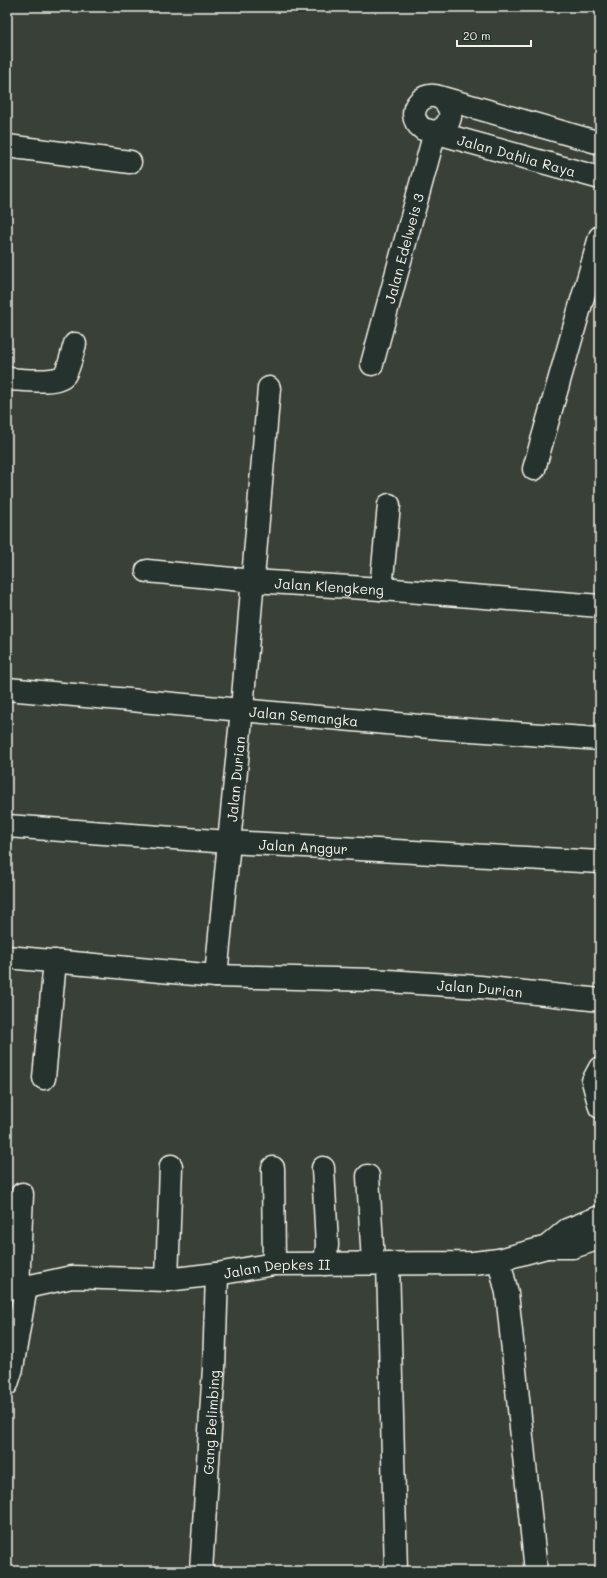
<svg xmlns="http://www.w3.org/2000/svg" width="607" height="1578" viewBox="0 0 607 1578" font-family="Mali,sans-serif">
<style>
.lines{fill:none;stroke-linecap:round;stroke-linejoin:round}
.minor-casing{stroke:#f4f1e8;stroke-width:25}
.minor{stroke:#26332d;stroke-width:22}
.labels{text-anchor:middle;dominant-baseline:central;stroke-width:3;stroke-linejoin:round;paint-order:stroke}
.street-label{font-size:14px;fill:#f4f1e8;stroke:#26332d}
</style>
<rect width="100%" height="100%" fill="#394037"/>
<filter id="ink" filterUnits="userSpaceOnUse"><feTurbulence type="fractalNoise" baseFrequency=".025" numOctaves="2"/><feDisplacementMap in="SourceGraphic" scale="8" xChannelSelector="R" yChannelSelector="G"/><feConvolveMatrix kernelMatrix="1 2 1 2 8 2 1 2 1" color-interpolation-filters="sRGB"/></filter>
<g filter="url(#ink)">
<g class="lines">
<!-- minor casing -->
<g class="minor-casing">
<g id="minor">
<polyline points="439,97 600,143"/>
<path id="s1" d="M435,132c7,-2 13,-6 15,-15 1,-5 -1,-10 -4,-14 -17,-21 -47,9 -23,26l177,49"/>
<polyline points="7,146 130,162"/>
<path id="s2" d="M372,364l63,-232"/>
<path d="M7,379c12,0 51,6 58,-5 5,-8 7,-21 10,-30"/>
<polyline points="534,469 600,237"/>
<path id="s3" d="M147,571l106,10 128,8 219,17"/>
<polyline points="381,589 389,505"/>
<path id="s4" d="M7,689l435,39 158,11"/>
<path id="s5" d="M7,826l222,16 371,20"/>
<path id="s6" d="M7,957l209,19 156,4 108,7 120,13"/>
<path id="s7" d="M216,976l26,-267 27,-321"/>
<polyline points="600,1068 593,1081 600,1107"/>
<polyline points="44,1078 55,961"/>
<polyline points="273,1168 274,1264"/>
<polyline points="323,1168 327,1245 325,1264"/>
<polyline points="368,1176 373,1263"/>
<polyline points="547,1247 567,1230 600,1217"/>
<polyline points="499,1260 507,1293 536,1571"/>
<polyline points="388,1263 396,1571"/>
<polyline points="167,1280 171,1166"/>
<path id="s8" d="M7,1288l19,-1 46,-10 95,3 50,-6 57,-10 199,-1 26,-3 48,-13h26l27,-9"/>
<polyline points="18,1288 22,1194"/>
<polyline points="7,1384 12,1368 26,1287"/>
<path id="s9" d="M201,1571l13,-203 3,-94"/>
</g>
</g>
<!-- minor -->
<use href="#minor" class="minor"/>
</g>
</g>
<g class="labels">
<!-- street labels -->
<g class="street-label">
<text stroke="none"><textPath href="#s1" startOffset="197">Jalan Dahlia Raya</textPath></text>
<text stroke="none"><textPath href="#s2" startOffset="120">Jalan Edelweis 3</textPath></text>
<text stroke="none"><textPath href="#s3" startOffset="183">Jalan Klengkeng</textPath></text>
<text stroke="none"><textPath href="#s4" startOffset="298">Jalan Semangka</textPath></text>
<text stroke="none"><textPath href="#s7" startOffset="198">Jalan Durian</textPath></text>
<text stroke="none"><textPath href="#s5" startOffset="297">Jalan Anggur</textPath></text>
<text stroke="none"><textPath href="#s6" startOffset="474">Jalan Durian</textPath></text>
<text stroke="none"><textPath href="#s8" startOffset="272">Jalan Depkes II</textPath></text>
<text stroke="none"><textPath href="#s9" startOffset="149">Gang Belimbing</textPath></text>
</g>
</g>
<!-- margin -->
<rect width="607" height="1578" fill="none" stroke="#26332d" stroke-width="24"/>
<rect x="12" y="12" width="583" height="1554" fill="none" stroke="#f4f1e8" stroke-width="1.5" filter="url(#ink)"/>
<!-- scale -->
<path d="M457 40v6h74v-6" fill="none" stroke="#f4f1e8" stroke-width="2"/>
<text x="463" y="40" font-size="12" fill="#f4f1e8" stroke="#26332d" stroke-width="3" paint-order="stroke">20 m</text>
</svg>
